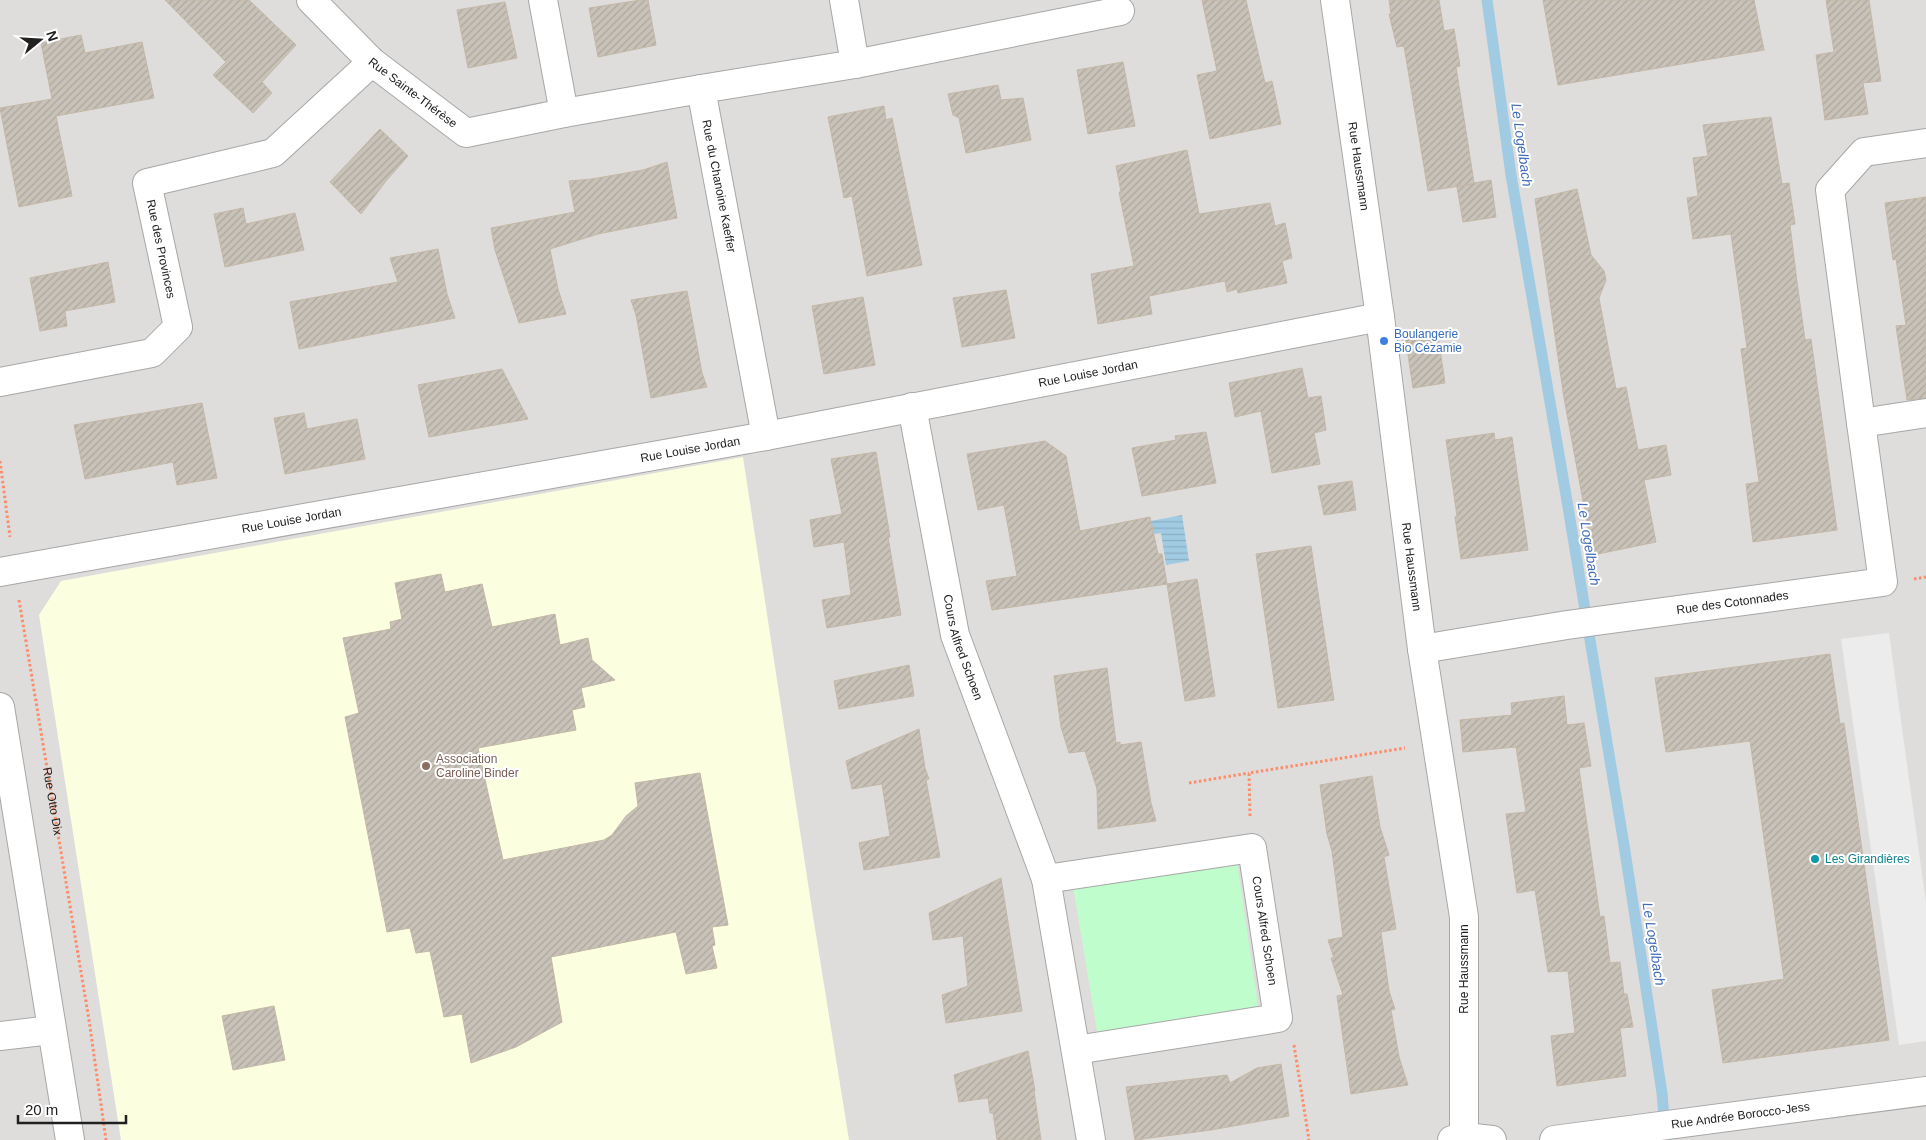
<svg xmlns="http://www.w3.org/2000/svg" width="1926" height="1140" viewBox="0 0 1926 1140" font-family="Arial,sans-serif">
<style>
.residential{fill:#dedddc}
.education{fill:#fbffe0}
.park{fill:#bffecc}
.parking{fill:#ececec}
.water{fill:url(#water-rules)}
.lines{fill:none;stroke-linecap:round;stroke-linejoin:round}
.stream{stroke:#a1cbe3;stroke-width:11}
.building{fill:url(#building-hatch);stroke:#c4b7a6}
.minor-casing{stroke:#a7a7a7;stroke-width:30}
.tertiary-casing{stroke:#a7a7a7;stroke-width:30}
.path{stroke:#ff8c68;stroke-width:3;stroke-dasharray:2.5 2.5;stroke-linecap:butt}
.minor{stroke:#fff;stroke-width:28}
.tertiary{stroke:#fff;stroke-width:28}
.shop-dot{fill:#3f7fe0;stroke:#fff;stroke-width:2}
.education-dot{fill:#8d6e63;stroke:#fff;stroke-width:2}
.culture-dot{fill:#0f9aa8;stroke:#fff;stroke-width:2}
.labels{text-anchor:middle;dominant-baseline:central;stroke-width:4;stroke-linejoin:round;paint-order:stroke}
.street-label{font-size:12px;fill:#202020;stroke:#fff}
.shop-label{font-size:12px;fill:#366cbe;stroke:#fff;text-anchor:start}
.education-label{font-size:12px;fill:#785e54;stroke:#fff;text-anchor:start}
.culture-label{font-size:12px;fill:#0d838f;stroke:#fff;text-anchor:start}
.water-label{font-size:14px;font-style:italic;fill:#426db9;stroke:#fff}
</style>
<defs>
<pattern id="water-rules" width="6" height="5" patternUnits="userSpaceOnUse" patternTransform="scale(1.25)"><rect width="6" height="5" fill="#a1cbe3"/><path d="M0 2.5h6" fill="none" stroke="#8aaec2"/></pattern>
<pattern id="building-hatch" width="6" height="6" patternUnits="userSpaceOnUse" patternTransform="scale(1.25)"><rect width="6" height="6" fill="#c9c2b8"/><path d="M-1 1l2-2M0 6l6-6M5 7l2-2" fill="none" stroke="#aca69e"/></pattern>
</defs>
<rect width="100%" height="100%" fill="#f1efe5"/>
<!-- residential -->
<rect class="residential" x="0" y="0" width="1926" height="1140"/>
<!-- education -->
<polygon class="education" points="743,457 813,916 849,1140 121,1140 39,615 61,581"/>
<!-- park -->
<polygon class="park" points="1237,863 1259,1012 1098,1037 1073,886"/>
<!-- parking -->
<polygon class="parking" points="1889,633 1926,903 1926,1041 1899,1045 1841,639"/>
<!-- water -->
<polygon class="water" points="1182,515 1189,561 1166,565 1161,533 1153,534 1151,521"/>
<g class="lines">
<!-- stream -->
<polyline class="stream" points="1487,0 1511,175 1567,501 1624,845 1662,1093 1666,1140"/>
</g>
<!-- building -->
<g class="building">
<polygon points="165,0 249,0 296,45 262,82 272,93 253,113 213,75 226,62"/>
<polygon points="641,0 648,0 656,45 598,57 589,8"/>
<polygon points="1202,0 1246,0 1265,83 1272,81 1281,124 1210,139 1197,75 1217,71"/>
<polygon points="1389,0 1439,0 1444,31 1454,29 1460,66 1456,67 1474,183 1491,180 1496,217 1463,222 1457,187 1472,184 1428,191 1404,46 1397,47 1389,14 1391,14"/>
<polygon points="1543,0 1754,0 1764,50 1558,85"/>
<polygon points="1826,0 1869,0 1881,81 1863,83 1868,114 1825,120 1816,55 1834,52"/>
<polygon points="505,2 517,58 468,68 457,10"/>
<polygon points="81,35 85,53 142,42 154,98 56,116 72,196 19,207 0,108 52,99 41,43"/>
<polygon points="1123,62 1135,126 1088,134 1077,70"/>
<polygon points="998,85 1001,100 1023,98 1031,140 966,153 959,118 953,115 948,94"/>
<polygon points="884,106 886,120 892,118 922,265 867,276 852,196 844,198 828,117"/>
<polygon points="1771,117 1782,184 1789,183 1795,224 1790,225 1797,282 1805,340 1811,339 1837,530 1753,542 1746,484 1759,482 1741,349 1747,348 1731,234 1693,239 1687,198 1698,196 1693,158 1708,156 1703,125"/>
<polygon points="380,129 408,156 386,181 361,214 330,182"/>
<polygon points="1187,150 1199,214 1270,203 1275,226 1285,223 1292,258 1282,261 1287,283 1238,293 1237,289 1227,292 1225,281 1149,296 1152,314 1098,324 1091,274 1134,266 1119,192 1121,192 1116,166"/>
<polygon points="667,162 677,218 598,234 550,249 558,289 566,314 519,323 495,250 491,228 575,212 569,181 592,179 643,170"/>
<polygon points="1577,189 1591,255 1604,271 1606,280 1599,298 1616,389 1626,387 1638,450 1666,445 1671,475 1644,480 1656,542 1593,555 1564,398 1535,199"/>
<polygon points="1926,197 1926,398 1907,400 1896,326 1906,325 1896,259 1893,260 1885,203"/>
<polygon points="243,208 246,224 295,213 304,250 225,267 214,214"/>
<polygon points="438,249 447,294 455,318 299,349 290,302 398,282 390,258"/>
<polygon points="108,262 115,302 65,311 67,326 40,331 30,278"/>
<polygon points="1006,290 1015,338 962,347 953,298"/>
<polygon points="687,291 702,373 707,387 651,398 636,315 631,300"/>
<polygon points="863,297 875,365 824,374 812,306"/>
<polygon points="1437,330 1445,383 1413,388 1405,335"/>
<polygon points="1302,368 1308,398 1321,396 1326,430 1314,433 1320,464 1272,473 1261,411 1235,417 1229,383"/>
<polygon points="502,369 528,419 429,437 418,385"/>
<polygon points="202,403 217,478 177,485 173,462 85,479 74,425"/>
<polygon points="304,413 307,429 357,419 365,459 285,474 274,418"/>
<polygon points="1206,432 1216,483 1142,496 1132,448 1176,440 1175,436"/>
<polygon points="1494,433 1495,440 1512,437 1528,550 1461,559 1455,517 1457,516 1446,440"/>
<polygon points="1045,441 1066,456 1080,531 1150,517 1158,554 1162,554 1167,584 992,610 986,581 1017,576 1004,505 978,510 967,454"/>
<polygon points="876,452 890,537 888,537 901,615 827,628 822,600 851,595 844,542 814,547 810,520 842,514 831,459"/>
<polygon points="1352,481 1356,510 1324,515 1318,486"/>
<polygon points="1311,546 1334,700 1278,708 1256,554"/>
<polygon points="441,574 445,592 482,584 492,627 555,614 560,645 588,638 592,660 615,680 581,688 585,707 572,710 576,730 478,748 503,860 604,840 612,835 626,816 638,806 635,783 700,773 728,925 712,927 715,945 712,946 717,968 686,974 676,932 551,957 562,1022 516,1047 471,1063 462,1014 444,1017 430,951 416,953 410,928 387,932 345,717 359,713 343,638 391,629 390,622 402,619 395,583"/>
<polygon points="1197,579 1215,696 1185,701 1167,584"/>
<polygon points="1830,654 1840,724 1844,723 1889,1040 1723,1063 1712,990 1784,979 1750,741 1666,752 1655,678"/>
<polygon points="909,665 914,696 839,709 834,681"/>
<polygon points="1107,668 1116,743 1120,742 1120,745 1141,742 1151,803 1156,821 1098,829 1097,789 1085,751 1069,753 1061,727 1054,676"/>
<polygon points="1564,696 1567,725 1584,723 1591,766 1579,768 1600,917 1604,916 1610,963 1620,962 1624,994 1627,994 1633,1027 1620,1028 1626,1076 1557,1086 1551,1036 1575,1033 1568,971 1548,972 1535,890 1517,893 1506,814 1526,812 1516,747 1463,752 1460,720 1512,715 1511,703"/>
<polygon points="919,729 925,768 929,779 926,780 940,857 864,870 859,843 890,836 882,784 852,789 846,761"/>
<polygon points="1372,776 1380,827 1389,855 1384,857 1396,929 1381,932 1389,991 1395,1009 1391,1010 1399,1057 1408,1085 1351,1094 1337,996 1343,995 1331,958 1334,958 1328,940 1343,937 1332,851 1327,834 1320,785"/>
<polygon points="1001,878 1022,1011 946,1023 942,995 968,986 963,936 933,940 929,913"/>
<polygon points="274,1006 285,1060 233,1070 222,1016"/>
<polygon points="1028,1051 1035,1091 1034,1091 1041,1140 997,1140 993,1113 990,1113 988,1098 959,1102 954,1075"/>
<polygon points="1281,1064 1289,1116 1211,1130 1135,1140 1126,1087 1227,1075 1230,1083 1257,1068"/>
</g>
<g class="lines">
<!-- minor casing -->
<g class="minor-casing">
<g id="minor">
<path id="s2" d="M311,0l61,62 94,71 98,-20 137,-24"/>
<polyline points="543,0 564,113"/>
<polyline points="855,64 1120,11"/>
<polyline points="0,382 152,353 178,327 147,183 273,153 372,62"/>
<path id="s3" d="M912,407l43,228 91,244 45,261"/>
<polyline points="1861,423 1830,190 1864,152 1926,143"/>
<polyline points="766,436 701,89 855,64 844,0"/>
<path id="s4" d="M0,572l766,-136 614,-119"/>
<path id="s5" d="M1422,649l145,-24 316,-43 -22,-159 65,-10"/>
<path id="s6" d="M1046,879l206,-31 26,170 -202,32"/>
<polyline points="0,1036 51,1030"/>
<polyline points="1452,1140 1465,1137 1492,1140"/>
<path id="s7" d="M1554,1140l372,-49"/>
</g>
</g>
<!-- tertiary casing -->
<g class="tertiary-casing">
<g id="tertiary">
<path id="s8" d="M1335,0l45,317 42,332 42,268v223"/>
<polyline points="0,707 70,1140"/>
</g>
</g>
<!-- path -->
<g class="path">
<polyline points="0,461 10,537"/>
<polyline points="1914,579 1926,577"/>
<path id="s1" d="M19,600l70,420 17,120"/>
<polyline points="1189,783 1249,773"/>
<polyline points="1250,816 1249,773 1405,748"/>
<polyline points="1294,1045 1309,1140"/>
</g>
<!-- minor -->
<use href="#minor" class="minor"/>
<!-- tertiary -->
<use href="#tertiary" class="tertiary"/>
</g>
<!-- markers -->
<circle class="shop-dot" cx="1384" cy="341" r="5"/>
<circle class="education-dot" cx="426" cy="766" r="5"/>
<circle class="culture-dot" cx="1815" cy="859" r="5"/>
<g class="labels">
<!-- street labels -->
<g class="street-label">
<text stroke="none"><textPath href="#s2" startOffset="138">Rue Sainte-Thérèse</textPath></text>
<text stroke="none"><textPath href="#s8" startOffset="168">Rue Haussmann</textPath></text>
<text transform="translate(719 186) rotate(79)">Rue du Chanoine Kaeffer</text>
<text transform="translate(161 249) rotate(78)">Rue des Provinces</text>
<text stroke="none"><textPath href="#s4" startOffset="1106">Rue Louise Jordan</textPath></text>
<text stroke="none"><textPath href="#s4" startOffset="701">Rue Louise Jordan</textPath></text>
<text stroke="none"><textPath href="#s4" startOffset="296">Rue Louise Jordan</textPath></text>
<text stroke="none"><textPath href="#s8" startOffset="572">Rue Haussmann</textPath></text>
<text stroke="none"><textPath href="#s5" startOffset="314">Rue des Cotonnades</textPath></text>
<text stroke="none"><textPath href="#s3" startOffset="246">Cours Alfred Schoen</textPath></text>
<text stroke="none"><textPath href="#s1" startOffset="204">Rue Otto Dix</textPath></text>
<text stroke="none"><textPath href="#s6" startOffset="292">Cours Alfred Schoen</textPath></text>
<text transform="translate(1464 969) rotate(-90)">Rue Haussmann</text>
<text stroke="none"><textPath href="#s7" startOffset="188">Rue Andrée Borocco-Jess</textPath></text>
</g>
<!-- shop labels -->
<g class="shop-label">
<text x="1394" y="334">Boulangerie<tspan x="1394" dy="14">Bio Cézamie</tspan></text>
</g>
<!-- education labels -->
<g class="education-label">
<text x="436" y="759">Association<tspan x="436" dy="14">Caroline Binder</tspan></text>
</g>
<!-- culture labels -->
<g class="culture-label">
<text x="1825" y="859">Les Girandières</text>
</g>
<!-- water labels -->
<g class="water-label">
<text transform="translate(1522 145) rotate(82)">Le Logelbach</text>
<text transform="translate(1589 544) rotate(81)">Le Logelbach</text>
<text transform="translate(1654 944) rotate(81)">Le Logelbach</text>
</g>
</g>
<!-- north arrow -->
<g transform="translate(40 40) rotate(72)" stroke="#ffffff" stroke-width="4" paint-order="stroke">
<path d="M0-4L9 19L0 12L-9 19Z" fill="#202020"/>
<text y="-8" font-size="14" font-weight="bold" text-anchor="middle" fill="#202020">N</text>
</g>
<!-- scale -->
<path d="M18 1115v8h108v-8" fill="none" stroke="#202020" stroke-width="2.5"/>
<text x="25" y="1115" font-size="15" fill="#202020" stroke="#ffffff" stroke-width="4" paint-order="stroke">20 m</text>
</svg>
